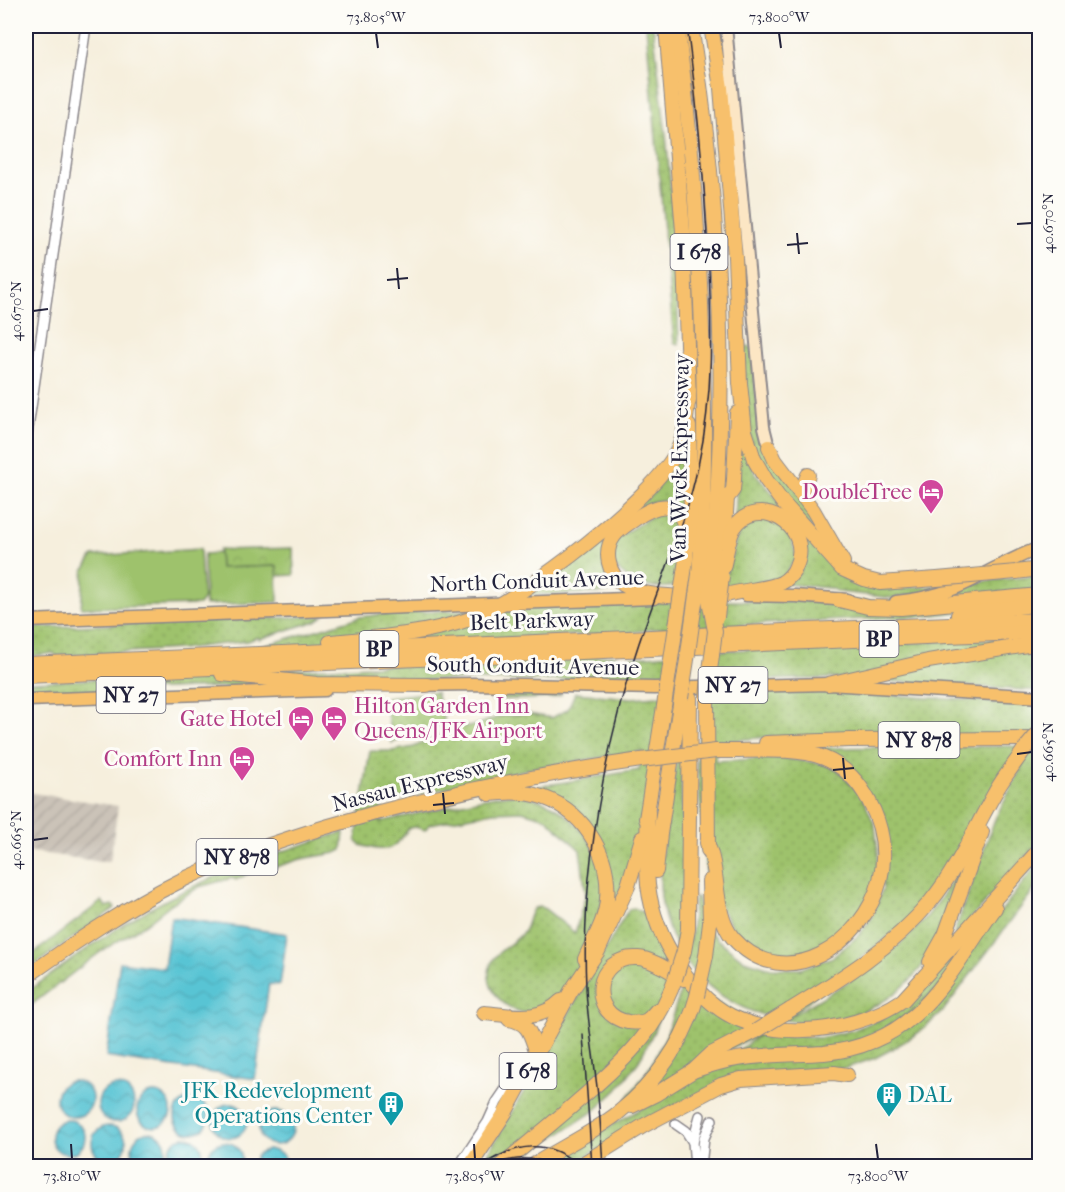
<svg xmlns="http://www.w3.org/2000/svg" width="1065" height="1192" viewBox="0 0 1065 1192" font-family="'IM FELL French Canon',serif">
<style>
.industrial{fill:url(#industrial-furrows)}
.grass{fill:url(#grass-dots);stroke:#607254;stroke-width:1.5}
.park{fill:url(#park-crowns);stroke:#607254;stroke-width:1.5}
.garden{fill:#9ec26c;stroke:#607254;stroke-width:1.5}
.water{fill:url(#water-waves);stroke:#3e7388;stroke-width:1.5}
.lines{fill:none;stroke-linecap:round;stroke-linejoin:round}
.tertiary-casing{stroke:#8c888c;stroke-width:12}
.secondary-casing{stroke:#8c888c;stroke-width:14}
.primary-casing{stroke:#8c888c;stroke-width:15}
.motorway-casing{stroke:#8c888c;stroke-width:16}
.tertiary{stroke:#fff;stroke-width:9}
.secondary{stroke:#fce6c4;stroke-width:10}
.primary{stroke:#f7c06c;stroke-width:12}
.motorway{stroke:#f7c06c;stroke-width:14}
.tram{stroke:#22223b;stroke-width:1.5}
.motorway-bridge-casing{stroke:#8c888c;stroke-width:16;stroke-linecap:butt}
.motorway-bridge{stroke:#f7c06c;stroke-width:14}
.ticks{fill:none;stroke:#22223b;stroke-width:2}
.labels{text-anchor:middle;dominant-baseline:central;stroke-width:6;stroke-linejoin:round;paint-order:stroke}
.shield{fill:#fdfcf7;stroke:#646373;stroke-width:1.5}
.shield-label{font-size:21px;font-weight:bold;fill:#22223b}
.street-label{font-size:22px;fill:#22223b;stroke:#fdfcf7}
.hotel-label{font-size:22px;fill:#b23c85;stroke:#fdfcf7;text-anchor:end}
.culture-label{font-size:22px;fill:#0d838f;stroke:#fdfcf7;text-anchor:end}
.neatline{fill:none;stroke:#22223b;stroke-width:2}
.ticks-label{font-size:15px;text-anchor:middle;fill:#22223b}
</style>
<defs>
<pattern id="industrial-furrows" width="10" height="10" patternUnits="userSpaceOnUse" patternTransform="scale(1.5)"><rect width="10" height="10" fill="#cbc3b8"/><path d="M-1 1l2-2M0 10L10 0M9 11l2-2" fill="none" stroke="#aea79f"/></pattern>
<pattern id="grass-dots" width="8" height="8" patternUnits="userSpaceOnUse" patternTransform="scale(1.5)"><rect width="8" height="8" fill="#9ec26c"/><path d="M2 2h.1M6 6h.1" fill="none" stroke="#88a65e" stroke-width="1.8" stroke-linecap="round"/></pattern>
<pattern id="park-crowns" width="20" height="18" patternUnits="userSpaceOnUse" patternTransform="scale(1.5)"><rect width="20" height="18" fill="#9ec26c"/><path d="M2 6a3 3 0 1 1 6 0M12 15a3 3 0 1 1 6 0" fill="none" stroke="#88a65e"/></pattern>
<pattern id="water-waves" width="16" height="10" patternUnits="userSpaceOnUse" patternTransform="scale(1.5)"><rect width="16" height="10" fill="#59c4d4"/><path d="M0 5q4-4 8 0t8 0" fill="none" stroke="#4da8b7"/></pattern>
</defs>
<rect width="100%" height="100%" fill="#fdfcf7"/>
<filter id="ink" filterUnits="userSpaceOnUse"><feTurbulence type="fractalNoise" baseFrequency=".0167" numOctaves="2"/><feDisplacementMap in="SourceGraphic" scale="12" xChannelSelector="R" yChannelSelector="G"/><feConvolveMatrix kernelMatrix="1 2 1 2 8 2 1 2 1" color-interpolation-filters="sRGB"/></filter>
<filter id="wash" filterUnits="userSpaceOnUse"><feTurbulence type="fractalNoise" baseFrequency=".008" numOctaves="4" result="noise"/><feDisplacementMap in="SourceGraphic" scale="24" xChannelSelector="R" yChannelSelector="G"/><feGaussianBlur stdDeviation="1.35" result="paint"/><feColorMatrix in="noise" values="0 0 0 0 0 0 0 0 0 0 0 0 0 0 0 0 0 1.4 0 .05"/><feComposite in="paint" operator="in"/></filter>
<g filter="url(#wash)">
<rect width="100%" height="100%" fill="#f6efdd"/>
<!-- industrial -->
<polygon class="industrial" points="26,792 118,806 110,861 103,862 26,851"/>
<!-- grass -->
<g class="grass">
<polygon points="646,26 653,26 666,135 676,252 679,344 674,343"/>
<polygon points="749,346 752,348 760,431 821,530 818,532 808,526 765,472 751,443 741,348"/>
<path d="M740,442l16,32 82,96 19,14 27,5 54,-3 1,4 -46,8 -54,-6 -9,-4 -44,-4c29,-20 18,-37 6,-63l-57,-5z"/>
<path d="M683,448l6,68c-6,-4 -16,-13 -24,-15 -19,-4 -51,27 -62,40l14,49 -15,3 -75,2 128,-104z"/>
<path d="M660,511l15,6 9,23 2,46c-36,2 -48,5 -74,-22l5,-26z"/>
<polygon points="761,518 788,529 797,558 782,578 754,583 723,585 739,530 749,523 748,520"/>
<polygon points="1039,576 1039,590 929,599 978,582"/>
<polygon points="702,601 1022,601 962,612 926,616 654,629 625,633 253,649 360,617 392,613"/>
<polygon points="323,616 316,621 259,639 258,637 248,641 180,649 56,656 54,653 26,657 26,628"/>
<polygon points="1039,637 1039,691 842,678 709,681 714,651"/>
<polygon points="675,654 672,680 319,680 263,675 265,671 616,655 617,658"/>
<polygon points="158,677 224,678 282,685 26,694 26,682"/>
<polygon points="502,690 561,694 561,695 552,698 491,700 493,691"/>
<polygon points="776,690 844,692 1039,705 1039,735 767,737 717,742 715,761 777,758 819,763 835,768 862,796 875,826 878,853 876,883 867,905 827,950 797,960 768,958 744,948 707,884 697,763 703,702 707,693"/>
<polygon points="436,692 444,720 439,725 392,743 385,701 386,697"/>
<path d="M575,693l57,5 38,-3c-9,75 -26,152 -62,220 5,-33 1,-68 -23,-94 -12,-15 -32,-21 -47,-32l3,-3 98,-16 3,-19 -114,18 -146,34 -2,19c26,-6 53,-12 79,-18 16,-4 34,-9 50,-9 38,0 65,20 84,52 5,9 10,19 11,29 3,33 -24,107 -50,129 -7,6 -16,8 -25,8 -25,-1 -50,-28 -36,-53 8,-13 23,-17 30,-28 6,-7 5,-18 11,-24l6,-1 5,2 30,24 11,-39 -6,-44 -34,-32 -24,-7 -29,1 -63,12 -5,6 -10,-3 -6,1c-16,23 -21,25 -49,17l-4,-5 14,-89h22l22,-4 43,-21h16l28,-10 27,-2 24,4 16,-9z"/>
<path d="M680,744h2l-1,42 4,103 -4,41 9,11 5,-44h2l5,18 6,11 -1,2 11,12 26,20 27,8 29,1 33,-12 27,-23 12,-17 11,-29 -4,-79 -60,-60 2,-1 218,-2v96l-83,93 -2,-2 41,-114 32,-62 -60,80 -52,78 -129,104c48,-29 101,-56 138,-99 17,-19 30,-43 43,-65 -14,43 -23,89 -55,123 -82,86 -237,38 -251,-81 -3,-26 2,-52 6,-77 4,-25 8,-51 13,-76z"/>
<path d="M344,832l-2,18 -6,3 -35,6 -38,12 -16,3 -11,6 -4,-2 -33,9 -28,17 -25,20 -43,26 -77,59v-16c51,-38 104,-77 162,-104 50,-24 103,-41 156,-57z"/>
<polygon points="1039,862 1039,883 943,1011 921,1031 894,1048 875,1058 846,1068 733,1079 567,1166 544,1166 612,1125 718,1066 882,1042 992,923"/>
<polygon points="102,901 106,907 113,905 115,908 26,971 26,959"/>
<polygon points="634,908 649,915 692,990 783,1035 820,1038 854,1030 889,1015 927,983 974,932 942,983 895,1025 839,1048 752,1052 739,1050 762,1033 626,1100 650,1067 666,1036 683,983 674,971 655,1029 639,1061 617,1090 593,1112 509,1166 481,1166 624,917 629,909"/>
</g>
<!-- park -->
<polygon class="park" points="293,548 294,575 277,576 277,566 220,568 219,550"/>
<!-- garden -->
<g class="garden">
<polygon points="200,549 203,600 199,605 81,608 84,570 93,556"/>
<polygon points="219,553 220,568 277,566 278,602 205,605 204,554"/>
</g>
<!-- water -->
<g class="water">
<polygon points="171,917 287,934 280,985 269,984 255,1079 106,1057 120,962 164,968"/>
<circle cx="74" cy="1099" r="18"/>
<circle cx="116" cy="1104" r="18"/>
<circle cx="154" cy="1110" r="17"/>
<circle cx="192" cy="1116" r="17"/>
<circle cx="230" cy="1121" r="17"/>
<circle cx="276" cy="1128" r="17"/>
<circle cx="68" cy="1137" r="17"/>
<circle cx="109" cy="1143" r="17"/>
<circle cx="149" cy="1149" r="17"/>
<path d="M183,1137c17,0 25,15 16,29h-26c-8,-12 -4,-24 10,-29z"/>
<path d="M222,1142c15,0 22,10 19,24h-32c-4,-11 1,-20 13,-24z"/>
<polygon points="267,1150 273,1150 283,1155 287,1166 252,1166 257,1155"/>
</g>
</g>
<g filter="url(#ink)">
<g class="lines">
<!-- tertiary casing -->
<g class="tertiary-casing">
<g id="tertiary">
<polyline points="26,442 86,26"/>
<polyline points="676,1124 686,1131 693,1142"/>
<polyline points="459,1166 488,1122 497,1102 514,1077 529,1061"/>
<polyline points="695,1166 693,1142 700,1116"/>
<polyline points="701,1166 704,1138 712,1120"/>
</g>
</g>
<!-- secondary casing -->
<g class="secondary-casing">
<polyline id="secondary" points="726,26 764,427 769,447"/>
</g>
<!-- primary casing -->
<g class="primary-casing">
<g id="primary">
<polyline points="746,595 795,596 848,600"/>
<path d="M896,602c18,-2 37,-5 54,-12 31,-12 58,-31 90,-42"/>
<polyline points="26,621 654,598"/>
<polyline points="417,685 473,684 654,688 828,684 1040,697"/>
<polyline points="26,700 325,690"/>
</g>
</g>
<!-- motorway casing -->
<g class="motorway-casing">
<g id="motorway">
<polyline points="666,26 683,231 689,401"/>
<path d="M677,26c15,111 23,223 26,335 2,71 2,142 -4,213"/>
<path d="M691,26c30,181 38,366 20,550"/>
<polyline points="711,26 721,88 735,257 740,383 745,431 754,459 766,480 783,503 842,569 864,579 880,583 937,579"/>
<polyline points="769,447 775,460 813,510 843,562"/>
<polyline points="801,492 808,475"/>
<polyline points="724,542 727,498 733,490 734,479 737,413"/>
<polyline points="688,547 691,516 689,426"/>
<path d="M723,568c3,-12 5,-29 11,-40 23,-36 80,-1 62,38 -2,7 -9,14 -15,17 -13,6 -38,7 -55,12"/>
<polyline points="1016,572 1040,569"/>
<path d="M678,597c-18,-2 -39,-2 -54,-12 -16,-10 -21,-34 -10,-49 5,-7 14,-12 21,-17 52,-37 56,16 49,54"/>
<polyline points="839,600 868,607 901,608 1040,595"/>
<polyline points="958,615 1040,604"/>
<path d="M330,642c47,-4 98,-8 143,-24 49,-19 183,-121 205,-169 8,-17 9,-39 11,-58"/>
<polyline points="26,664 1040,620"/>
<polyline points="222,674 317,684 427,685"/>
<polyline points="26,676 1040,632"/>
<polyline points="709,678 712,655"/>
<polyline points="684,679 688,653"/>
<polyline points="828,684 928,661 1040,643"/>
<polyline points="707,697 708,850"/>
<polyline points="766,743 850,740 1040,739"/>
<path d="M489,794c16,-2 31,-3 46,1 46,11 76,58 72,104 -1,21 -14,41 -22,60"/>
<path d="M648,812c-1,24 -2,49 0,73 6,51 44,116 92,135 20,8 43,11 64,10 34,-1 71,-11 99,-30l137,-151"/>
<polyline points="646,819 664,706"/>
<path d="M707,843c13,28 6,72 26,95 53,59 131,5 147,-58 7,-27 2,-55 -11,-79 -10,-19 -25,-35 -45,-43 -30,-12 -76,-6 -108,-7"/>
<polyline points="656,871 660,834 681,698"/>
<polyline points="684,951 688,929 690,698"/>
<polyline points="706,956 710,923 709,881"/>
<polyline points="930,962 945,935 982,832"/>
<path d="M26,977c49,-35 99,-69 154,-96 48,-23 99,-40 149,-55 102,-30 207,-51 312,-66"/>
<path d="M657,1010c-3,3 -7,8 -10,10 -5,3 -14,3 -19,2 -41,-7 -35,-67 10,-64 15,1 33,14 46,21"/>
<path d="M790,1010c51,-31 102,-62 141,-109 27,-33 44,-73 65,-110 8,-14 19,-28 28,-41"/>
<path d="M484,1013c28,2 55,10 77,-12"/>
<path d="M509,1019c21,4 21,15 28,34"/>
<path d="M693,1071c14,-5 29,-10 44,-12 29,-5 58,-4 87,-6 95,-9 123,-77 171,-145"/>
<polyline points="632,1106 656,1094 693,1071 711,1054 756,1031"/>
<polyline points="470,1166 505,1113 571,991 598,951 628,886 642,838"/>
<path d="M500,1166c26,-21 53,-43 78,-65 41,-35 79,-69 97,-122"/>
<path d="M532,1166c28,-18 61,-33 86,-53 37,-29 67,-72 79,-117"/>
<polyline points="579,1166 643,1126 721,1085 741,1079 834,1073 847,1075"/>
</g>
</g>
<!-- tertiary -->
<use href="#tertiary" class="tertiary"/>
<!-- secondary -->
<use href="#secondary" class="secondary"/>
<!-- primary -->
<use href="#primary" class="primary"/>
<!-- motorway -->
<use href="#motorway" class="motorway"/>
<!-- tram -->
<g class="tram">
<polyline points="583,1035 592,1166"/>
<path d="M497,1164c20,-8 39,-7 58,2"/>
<path d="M481,1166c34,-22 66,-29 98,0"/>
<path d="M603,1166c-2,-29 -3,-58 -7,-87 -3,-30 -9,-61 -10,-92 -2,-43 0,-86 5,-128 9,-74 24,-146 48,-216 20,-59 46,-116 59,-177 16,-71 14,-142 10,-214 -4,-76 -11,-151 -21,-226"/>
</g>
<!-- motorway-bridge casing -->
<g class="motorway-bridge-casing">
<g id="motorway-bridge">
<polyline points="711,576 708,595 715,631 712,655"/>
<polyline points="937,579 1016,572"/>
<polyline points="717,617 722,577"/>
<polyline points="688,653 699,574"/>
<polyline points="707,697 709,678"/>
<polyline points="681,698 684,679"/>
<polyline points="664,706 684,573"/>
<polyline points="1024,750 1040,731"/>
<polyline points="641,760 716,751"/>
<polyline points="675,979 684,951"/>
<polyline points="697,996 706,956"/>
<polyline points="756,1031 790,1010"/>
</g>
</g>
<!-- motorway-bridge -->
<use href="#motorway-bridge" class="motorway-bridge"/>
</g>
</g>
<!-- ticks -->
<path class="ticks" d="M376,33l2,15M779,33l2,15M1017,224l15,-1M797,233l2,21M787,245l21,-2M397,268l2,21M387,280l21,-2M33,311l15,-2M1017,754l15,-2M843,758l2,21M833,770l21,-2M443,793l2,21M433,805l21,-2M33,840l15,-2M71,1144l1,15M474,1144l1,15M876,1144l2,15"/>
<!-- icons -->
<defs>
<g id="hotel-pin" transform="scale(1.35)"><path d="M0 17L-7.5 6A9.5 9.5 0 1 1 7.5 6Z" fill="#d1479c" stroke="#fdfcf7"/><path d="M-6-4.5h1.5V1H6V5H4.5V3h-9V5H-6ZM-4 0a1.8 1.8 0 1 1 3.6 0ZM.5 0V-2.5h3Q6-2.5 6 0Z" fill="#fff"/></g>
<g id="building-pin" transform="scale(1.35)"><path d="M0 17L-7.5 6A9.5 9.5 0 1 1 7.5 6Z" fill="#0f9aa8" stroke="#fdfcf7"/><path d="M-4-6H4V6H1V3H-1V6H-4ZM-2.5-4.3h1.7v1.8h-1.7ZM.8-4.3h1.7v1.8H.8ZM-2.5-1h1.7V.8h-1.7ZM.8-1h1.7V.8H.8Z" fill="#fff"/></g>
</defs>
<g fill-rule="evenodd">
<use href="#hotel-pin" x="931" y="492"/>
<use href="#hotel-pin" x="301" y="719"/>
<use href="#hotel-pin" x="334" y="719"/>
<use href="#hotel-pin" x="242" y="759"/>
<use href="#building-pin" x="889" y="1095"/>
<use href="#building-pin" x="391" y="1104"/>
</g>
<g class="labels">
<!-- shield labels -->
<g class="shield">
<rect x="670.5" y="234" width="57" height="36" rx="4.5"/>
<rect x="859.5" y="621" width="39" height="36" rx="4.5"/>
<rect x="359.5" y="631" width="39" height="36" rx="4.5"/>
<rect x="698.5" y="667" width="69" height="36" rx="4.5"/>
<rect x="96.5" y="677" width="69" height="36" rx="4.5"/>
<rect x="878.5" y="722" width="81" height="36" rx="4.5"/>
<rect x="196.5" y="839" width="81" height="36" rx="4.5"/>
<rect x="499.5" y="1053" width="57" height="36" rx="4.5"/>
</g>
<g class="shield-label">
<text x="699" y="252">I 678</text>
<text x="879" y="639">BP</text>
<text x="379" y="649">BP</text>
<text x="733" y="685">NY 27</text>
<text x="131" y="695">NY 27</text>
<text x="919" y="740">NY 878</text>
<text x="237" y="857">NY 878</text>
<text x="528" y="1071">I 678</text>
</g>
<!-- street labels -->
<g class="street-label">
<text transform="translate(680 458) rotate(-89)">Van Wyck Expressway</text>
<text transform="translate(537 581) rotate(-2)">North Conduit Avenue</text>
<text transform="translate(532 621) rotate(-2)">Belt Parkway</text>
<text transform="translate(533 666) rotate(1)">South Conduit Avenue</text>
<text transform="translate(420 783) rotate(-14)">Nassau Expressway</text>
</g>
<!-- hotel labels -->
<g class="hotel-label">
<text x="912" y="492">DoubleTree</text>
<text x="354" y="706" text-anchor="start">Hilton Garden Inn<tspan x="354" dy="25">Queens/JFK Airport</tspan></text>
<text x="282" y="719">Gate Hotel</text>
<text x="222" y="759">Comfort Inn</text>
</g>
<!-- culture labels -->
<g class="culture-label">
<text x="372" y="1091">JFK Redevelopment<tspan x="372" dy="25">Operations Center</tspan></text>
<text x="908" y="1095" text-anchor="start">DAL</text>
</g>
</g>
<!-- margin -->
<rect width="1065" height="1192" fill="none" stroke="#fdfcf7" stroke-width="66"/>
<rect x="33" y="33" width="999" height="1126" class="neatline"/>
<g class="ticks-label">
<text x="376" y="22">73.805°W</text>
<text x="779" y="22">73.800°W</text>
<text transform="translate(1048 223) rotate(-90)" y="5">40.670°N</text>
<text transform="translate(16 311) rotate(-90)" y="5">40.670°N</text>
<text transform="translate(1048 752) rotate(-90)" y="5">40.665°N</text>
<text transform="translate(16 840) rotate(-90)" y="5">40.665°N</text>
<text x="72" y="1181">73.810°W</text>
<text x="475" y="1181">73.805°W</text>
<text x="878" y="1181">73.800°W</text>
</g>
</svg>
